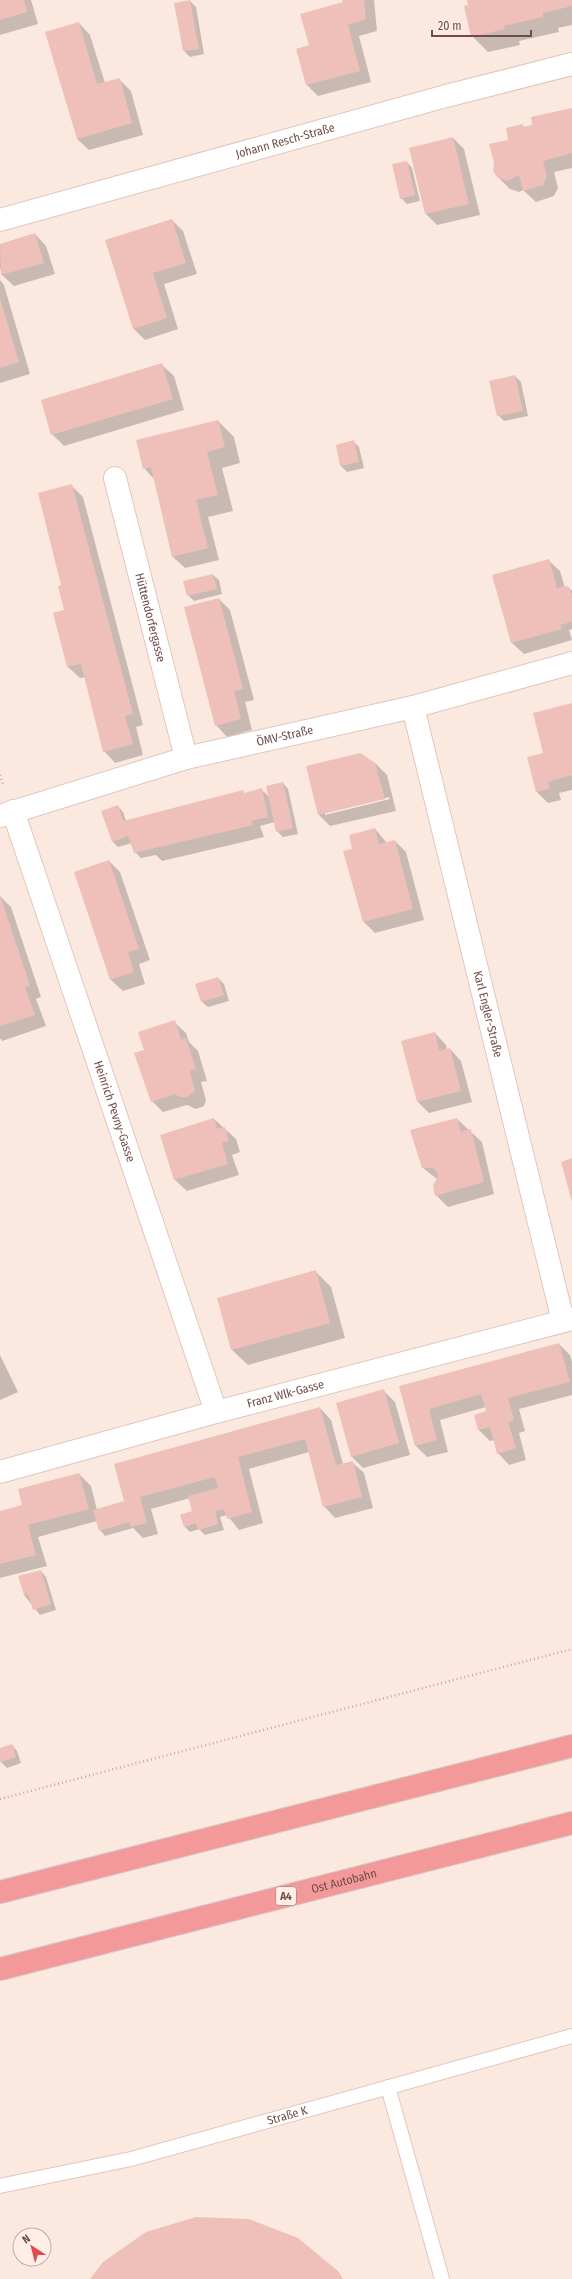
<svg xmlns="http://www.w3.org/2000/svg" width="572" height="2279" viewBox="0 0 572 2279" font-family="'Fira Sans Condensed',sans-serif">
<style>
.shadow{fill:#0003;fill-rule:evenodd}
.building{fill:#efc0b9}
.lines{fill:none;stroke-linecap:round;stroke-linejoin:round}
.service-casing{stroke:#e0c6c0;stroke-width:16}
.minor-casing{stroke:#e0c6c0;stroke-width:24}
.motorway-casing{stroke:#d4cac8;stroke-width:24}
.path{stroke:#d3a49d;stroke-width:2.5;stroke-dasharray:1 3;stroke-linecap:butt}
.service{stroke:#fff;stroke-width:14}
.minor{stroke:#fff;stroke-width:22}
.motorway{stroke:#f39999;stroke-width:22}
.labels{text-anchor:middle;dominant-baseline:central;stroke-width:3.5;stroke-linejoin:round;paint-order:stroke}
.shield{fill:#feeee6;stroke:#9b7d78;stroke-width:1}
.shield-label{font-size:11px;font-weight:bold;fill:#704d49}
.street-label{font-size:12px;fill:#704d49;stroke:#feeee6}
</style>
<rect width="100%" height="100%" fill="#fbe9e0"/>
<!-- shadow -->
<g class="shadow">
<polygon points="0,0 31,0 38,24 0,35"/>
<polygon points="343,0 374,0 377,31 359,36 371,82 318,96 307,85 297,49 311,46 344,3"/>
<polygon points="468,0 572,0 572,25 558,28 559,32 519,41 520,45 488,52 472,36"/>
<polygon points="190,1 196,7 204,54 190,57 184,51"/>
<polygon points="79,23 90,35 105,83 119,79 131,91 143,135 89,150 77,139"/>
<polygon points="572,109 572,168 554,172 558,188 554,196 536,202 523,190 519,192 510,189 498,177 509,141 522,125 525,127 533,125"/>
<polygon points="453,138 464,149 480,215 437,225 426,214"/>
<polygon points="407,162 412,168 420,201 407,204 401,198"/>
<polygon points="172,220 183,231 197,274 164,284 178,329 145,340 134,329 106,240"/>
<polygon points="35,234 46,246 55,274 14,286 2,275 0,267 0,245"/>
<polygon points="0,280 4,285 30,374 0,383"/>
<polygon points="162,365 174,376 184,410 64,446 52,434"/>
<polygon points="515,376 521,382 528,416 504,421 498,415"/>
<polygon points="218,421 234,437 240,463 222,468 233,511 208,517 219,560 185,568 173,557 154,479 144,468"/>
<polygon points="353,441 359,447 364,468 347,472 341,466 337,445"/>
<polygon points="71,485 83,497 143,725 136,727 143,755 115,763 104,751 85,677 80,678 68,667 54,613 65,611 63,586"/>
<polygon points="548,560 560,571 565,588 568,587 572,591 572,629 569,630 572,640 524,654 512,643 493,576"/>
<polygon points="213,575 219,580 222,594 194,601 188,595"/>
<polygon points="219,599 230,610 254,700 245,702 252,730 227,737 216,725"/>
<polygon points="572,704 572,790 559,793 561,800 548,803 537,792 544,754"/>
<path d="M375,763l12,12 9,36 -66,15 -11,-11 -12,-48zM389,797l1,2 -65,16v-2z"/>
<polygon points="283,783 288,789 298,834 283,837 277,831 275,822 260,826 264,837 162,861 156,855 141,858 135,852 132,843 118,847 112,841 118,806 123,812 126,821 242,791 245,794 261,789 269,797"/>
<polygon points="375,829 387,843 395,841 406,852 424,920 375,933 363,921 354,849"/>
<polygon points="109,861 120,872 150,960 139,964 145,984 123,991 111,980 75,872"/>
<polygon points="0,896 11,907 41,997 36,999 46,1026 2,1041 0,1038"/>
<polygon points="218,978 224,984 229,1001 208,1007 202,1002"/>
<polygon points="174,1022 186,1033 189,1042 198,1051 207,1081 201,1082 206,1100 204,1106 196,1109 187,1105 163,1112 152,1101 146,1051"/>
<polygon points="435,1033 446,1045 447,1050 450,1049 461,1061 472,1102 429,1113 418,1102 402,1042"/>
<polygon points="214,1119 236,1139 240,1152 232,1155 239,1175 187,1191 175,1180 161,1136"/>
<polygon points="457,1119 482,1142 494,1194 448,1207 436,1195 437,1179 423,1168"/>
<polygon points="315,1271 331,1287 345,1338 248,1365 232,1350"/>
<polygon points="559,1344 570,1355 572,1362 572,1395 519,1409 525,1431 519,1433 526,1460 509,1465 498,1453 494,1440 490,1441 479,1430 487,1412 486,1407 440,1420 448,1452 427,1457 415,1445 400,1387"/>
<polygon points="0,1355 18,1392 0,1400"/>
<polygon points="383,1390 395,1402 410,1455 363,1468 352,1457"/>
<polygon points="320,1408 331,1420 343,1464 352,1462 364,1473 373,1508 335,1518 324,1506 309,1452 249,1469 263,1523 239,1530 227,1515 220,1517 224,1530 205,1535 199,1529 190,1532 184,1526 194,1512 190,1498 151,1509 158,1534 143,1538 133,1528 105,1536 100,1530 97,1521 38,1537 47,1566 0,1578 0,1512 23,1505 79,1474 91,1486 97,1510 125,1502"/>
<polygon points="41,1571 46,1577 56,1610 40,1615 24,1595"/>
<polygon points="12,1745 17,1751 21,1763 7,1768 1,1762 0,1749"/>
</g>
<!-- building -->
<g class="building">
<polygon points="0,0 24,0 27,12 0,20"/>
<polygon points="190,0 199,49 183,51 174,3"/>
<polygon points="342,0 364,0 366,19 348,25 360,71 306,85 296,49 309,45 300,14 343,2"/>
<polygon points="467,0 572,0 572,6 543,13 543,17 504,26 505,29 471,37 464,6 468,5"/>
<polygon points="79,22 97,84 120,78 132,123 77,139 45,32"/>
<polygon points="572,108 572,153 543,161 547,176 543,185 523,191 519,175 507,181 497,177 493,171 494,162 489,144 508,140 506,128 522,124 524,127 532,125 531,117"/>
<polygon points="453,137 469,204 425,214 409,148"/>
<polygon points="407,161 415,195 400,199 392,164"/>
<polygon points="172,219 186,263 153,273 167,318 133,329 105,240"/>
<polygon points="35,233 44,263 1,275 0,244"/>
<polygon points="0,298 19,362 0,368"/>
<polygon points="162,363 173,399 51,435 41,400"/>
<polygon points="515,375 523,411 497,416 489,381"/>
<polygon points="218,420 225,447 207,452 218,495 196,500 208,548 172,557 151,467 143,469 136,440"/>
<polygon points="354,440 359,462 340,466 336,445"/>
<polygon points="72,484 133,714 125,716 133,744 103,752 81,664 67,667 53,613 64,610 58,586 61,585 38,493"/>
<polygon points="549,559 557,588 568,586 572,595 572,622 560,625 562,629 511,643 492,575"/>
<polygon points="213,574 217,589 187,596 183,581"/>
<polygon points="219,598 243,689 234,691 241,719 215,726 184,607"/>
<polygon points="572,703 572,775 548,782 550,789 536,792 527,757 543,753 533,713"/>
<polygon points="360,753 375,763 385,799 318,815 306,766"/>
<polygon points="283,782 293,828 276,832 266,786"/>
<polygon points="262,788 268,817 251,821 253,825 134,853 128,836 112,842 101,811 118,805 123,821 243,790 244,793"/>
<polygon points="375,828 379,844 395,840 413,909 363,922 343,851 352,849 349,835"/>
<polygon points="109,860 139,949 128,952 134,972 110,980 74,872"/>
<polygon points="0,895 30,986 25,987 35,1015 0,1026"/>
<polygon points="218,977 224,995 201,1002 195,984"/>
<polygon points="175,1020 181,1040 186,1038 196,1069 190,1071 195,1091 187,1097 180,1097 175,1094 151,1102 134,1053 144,1050 138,1032"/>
<polygon points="435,1032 439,1051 450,1048 461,1091 417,1102 401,1041"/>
<polygon points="214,1118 217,1129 225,1127 229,1141 222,1143 228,1164 174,1180 160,1135"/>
<polygon points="457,1118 461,1132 471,1129 484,1182 435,1196 433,1185 438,1177 437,1172 433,1168 422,1168 410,1130"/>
<polygon points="572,1158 572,1202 561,1162"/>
<polygon points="316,1270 330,1323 231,1350 217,1298"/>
<polygon points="559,1343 570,1382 508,1398 514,1420 508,1422 516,1448 497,1454 490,1427 478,1430 474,1415 486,1411 481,1394 429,1409 437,1440 415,1446 399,1386"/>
<polygon points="384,1389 399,1443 351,1457 336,1403"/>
<polygon points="320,1407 336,1465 353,1461 362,1497 323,1507 305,1439 238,1457 252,1512 227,1519 224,1509 215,1511 218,1524 198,1530 196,1523 184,1527 180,1515 192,1511 188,1496 218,1488 215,1477 140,1497 147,1523 131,1527 129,1522 99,1531 93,1510 124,1501 114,1464"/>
<polygon points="79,1473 89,1509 28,1525 36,1555 0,1564 0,1511 22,1505 18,1489"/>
<polygon points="41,1570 51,1604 33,1610 28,1594 24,1595 18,1576"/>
<polygon points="12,1744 16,1757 0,1762 0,1748"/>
<polygon points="196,2217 249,2219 298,2238 338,2271 343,2279 90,2279 103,2262 146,2232"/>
</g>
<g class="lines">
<!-- service casing -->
<g class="service-casing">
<g id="service">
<polyline points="388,2087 442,2279"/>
<path id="s1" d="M0,2186l131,-27 441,-123"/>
</g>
</g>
<!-- minor casing -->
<g class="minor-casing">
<g id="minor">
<path id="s2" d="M0,220l446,-124 126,-32"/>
<path id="s3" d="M115,478l71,280"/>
<path id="s4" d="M413,707l150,614"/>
<path id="s5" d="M13,811l203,601"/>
<path id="s6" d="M0,816l186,-58 227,-51 159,-44"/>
<path id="s7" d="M0,1472l216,-60 356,-93"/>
</g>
</g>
<!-- motorway casing -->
<g class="motorway-casing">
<g id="motorway">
<polyline points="0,1892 572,1746"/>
<path id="s8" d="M0,1969l572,-146"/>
</g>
</g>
<!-- path -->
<g class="path">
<polyline points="0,775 3,784"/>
<polyline points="0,1799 572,1649"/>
</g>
<!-- service -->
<use href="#service" class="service"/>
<!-- minor -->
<use href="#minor" class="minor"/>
<!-- motorway -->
<use href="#motorway" class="motorway"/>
</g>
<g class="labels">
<!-- shield labels -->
<rect class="shield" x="276" y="1887" width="20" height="18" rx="3"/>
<g class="shield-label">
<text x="286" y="1896">A4</text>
</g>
<!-- street labels -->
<g class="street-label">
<text stroke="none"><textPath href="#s2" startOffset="296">Johann Resch-Straße</textPath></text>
<text stroke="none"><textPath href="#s3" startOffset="144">Hüttendorfergasse</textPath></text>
<text stroke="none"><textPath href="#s6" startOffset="296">ÖMV-Straße</textPath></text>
<text stroke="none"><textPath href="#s4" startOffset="316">Karl Engler-Straße</textPath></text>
<text stroke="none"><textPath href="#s5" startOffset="317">Heinrich Pevny-Gasse</textPath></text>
<text stroke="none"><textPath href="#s7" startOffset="296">Franz Wlk-Gasse</textPath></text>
<text stroke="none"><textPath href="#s8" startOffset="355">Ost Autobahn</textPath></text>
<text stroke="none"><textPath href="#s1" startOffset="296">Straße K</textPath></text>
</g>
</g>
<!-- north arrow -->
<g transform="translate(32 2247) rotate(324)"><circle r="19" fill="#feeee6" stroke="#c5aea7"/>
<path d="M0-3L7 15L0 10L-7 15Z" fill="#e04a50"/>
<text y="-6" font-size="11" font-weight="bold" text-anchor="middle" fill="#704d49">N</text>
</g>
<!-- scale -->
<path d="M432 30v6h99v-6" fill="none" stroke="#704d49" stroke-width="2"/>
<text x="438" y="30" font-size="12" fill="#704d49" stroke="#feeee6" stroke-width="3" paint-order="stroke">20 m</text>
</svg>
